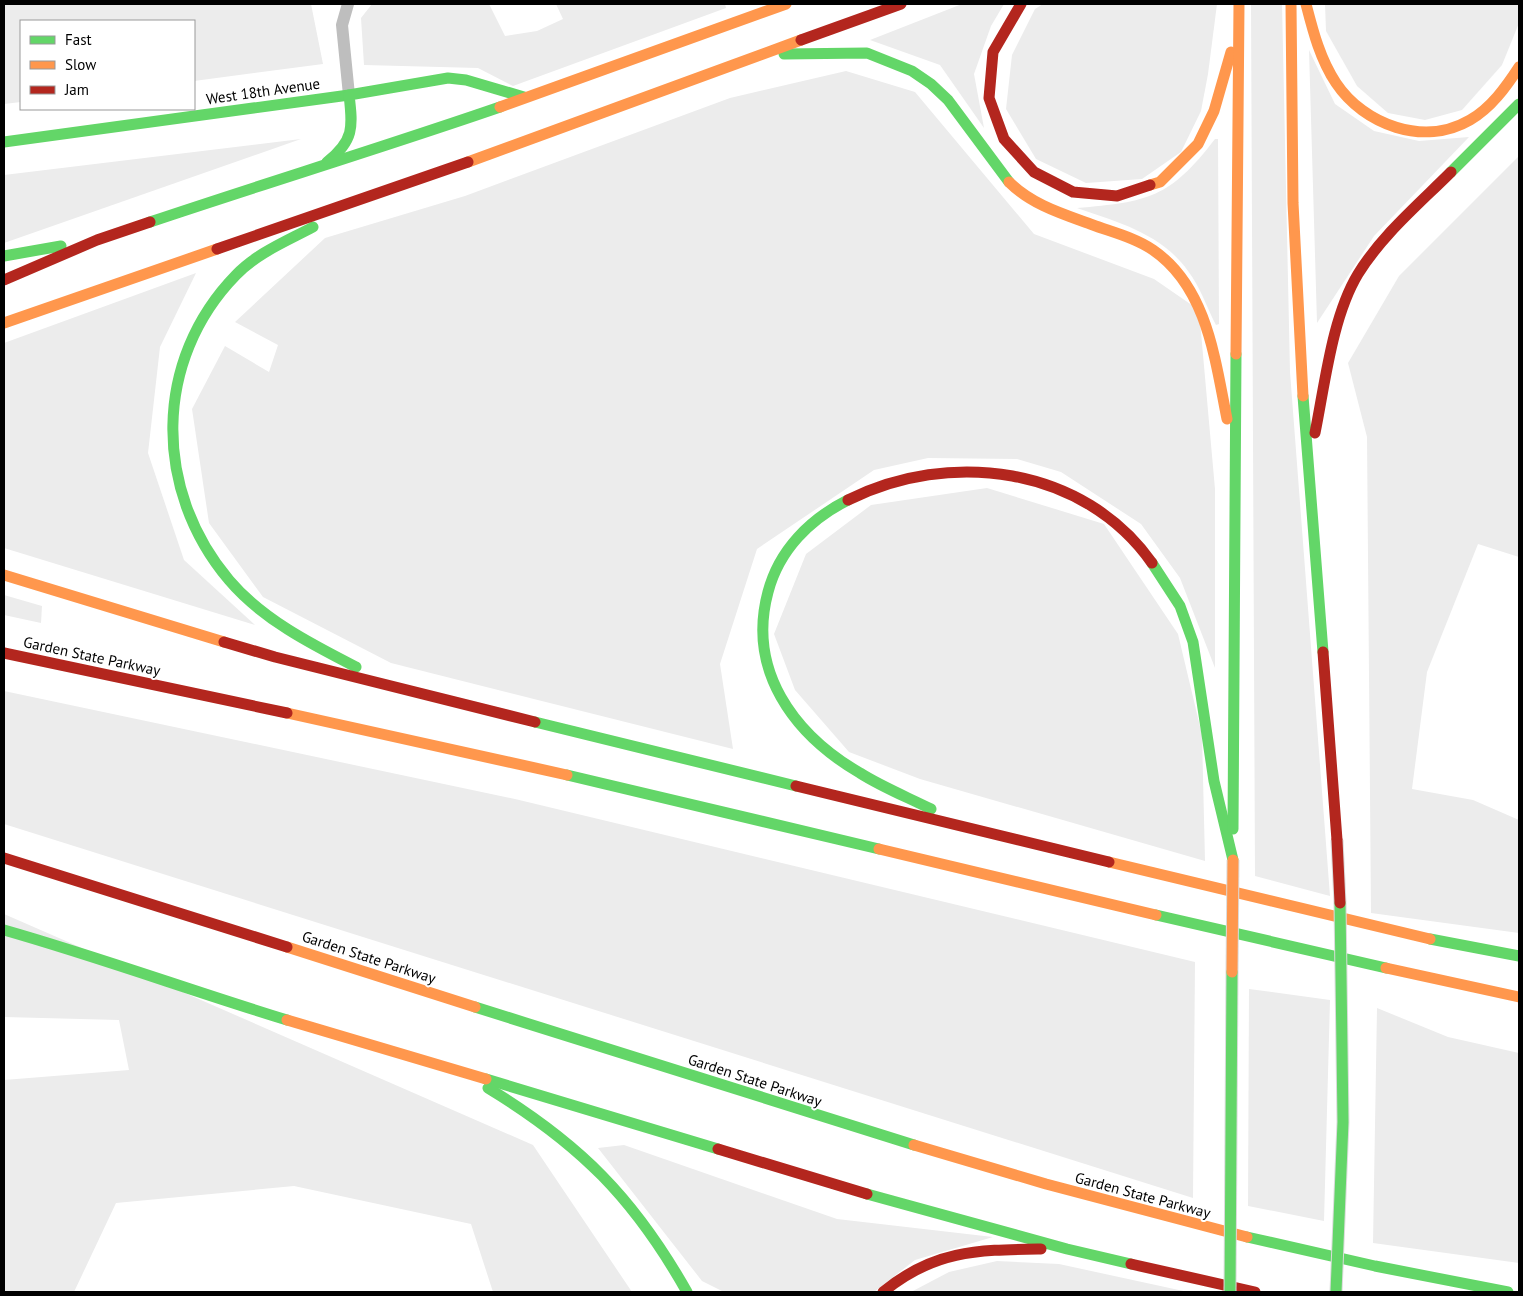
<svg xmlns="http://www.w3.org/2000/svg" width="1523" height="1296" viewBox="0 0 1523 1296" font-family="'PT Sans',sans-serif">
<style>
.green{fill:#ececec}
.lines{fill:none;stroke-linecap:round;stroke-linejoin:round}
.street{stroke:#bebebe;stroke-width:12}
.fast{stroke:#63d668;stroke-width:11}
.slow{stroke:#ff974d;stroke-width:11}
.jam{stroke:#b3261e;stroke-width:11}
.fast-bridge-casing{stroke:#dbdbdb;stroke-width:13;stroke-linecap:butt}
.slow-bridge-casing{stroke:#dbdbdb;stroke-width:13;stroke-linecap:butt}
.jam-bridge-casing{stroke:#dbdbdb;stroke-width:13;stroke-linecap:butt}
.fast-bridge{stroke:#63d668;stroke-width:11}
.slow-bridge{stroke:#ff974d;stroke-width:11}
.jam-bridge{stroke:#b3261e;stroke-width:11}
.labels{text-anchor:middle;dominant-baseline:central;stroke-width:4;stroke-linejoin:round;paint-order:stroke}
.street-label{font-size:15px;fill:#000;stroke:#fff}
</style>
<rect width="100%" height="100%" fill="#fff"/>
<!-- green -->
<g class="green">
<polygon points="4,4 311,4 323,64 194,81 194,21 21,21 21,102 4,104"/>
<polygon points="372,4 489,4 505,36 537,31 563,19 556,4 725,4 726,8 513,86 478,68 364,65 361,18"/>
<polygon points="962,4 1004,4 991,26 974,74 984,128 940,65 870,40"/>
<polygon points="1043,4 1217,4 1208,74 1201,111 1181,152 1142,179 1086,183 1036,159 1006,109 1012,55 1035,9"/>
<polygon points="1251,4 1282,4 1290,372 1330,896 1255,876"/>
<polygon points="1325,4 1519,4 1519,23 1502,65 1462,110 1425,120 1388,113 1357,86 1326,31"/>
<polygon points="1309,50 1335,104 1374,131 1419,141 1469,137 1374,236 1317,323"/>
<polygon points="846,71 915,92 1034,234 1154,279 1199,310 1215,489 1215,668 1180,578 1141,524 1061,472 1017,459 928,458 874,470 757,549 720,664 733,749 391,663 263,597 209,523 192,409 225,346 269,372 278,345 235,322 325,238 465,196 730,98"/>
<polygon points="301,139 4,243 4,175"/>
<path d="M1215,139h3l1,185 -3,1c-9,-17 -16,-39 -28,-54 -26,-37 -70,-49 -111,-63 71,-6 93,-10 138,-69z"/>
<polygon points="1519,156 1519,557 1478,544 1427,672 1412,789 1473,800 1519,820 1519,933 1371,913 1367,437 1348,363 1399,276"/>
<polygon points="196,273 160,347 148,453 184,560 255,625 4,548 4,343"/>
<polygon points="987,488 1104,524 1178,634 1202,735 1205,861 920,779 849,752 795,690 774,634 806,554 871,505"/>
<polygon points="4,595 42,606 41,623 4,615"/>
<polygon points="4,691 515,799 1195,962 1193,1198 4,824"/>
<polygon points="4,914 533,1145 632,1292 493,1292 471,1224 294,1186 116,1203 74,1292 4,1292 4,1080 129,1070 119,1020 4,1017"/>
<polygon points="1249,989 1330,1000 1324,1221 1248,1206"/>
<polygon points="1377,1008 1448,1037 1519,1053 1519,1263 1373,1243"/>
<polygon points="624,1145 837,1219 993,1237 915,1260 874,1292 724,1292 702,1281 598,1148"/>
<polygon points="997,1261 1059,1264 1188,1292 911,1292 949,1272"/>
</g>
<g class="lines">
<!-- street -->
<polyline class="street" points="348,4 342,25 349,95"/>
<!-- fast -->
<g class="fast">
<polyline points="784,54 867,53 912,71 931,84 948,100 1009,182"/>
<polyline points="4,142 349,95"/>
<path d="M327,162c27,-21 26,-35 22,-67l99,-17 18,2 58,17"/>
<polyline points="1451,172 1519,104"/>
<path d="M150,222c116,-39 234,-75 350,-115"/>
<path d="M313,227c-26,14 -56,26 -77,48 -83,85 -83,215 -7,305 33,39 82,64 127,87"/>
<polyline points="4,256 61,246"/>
<polyline points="1303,396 1323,652"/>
<path d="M848,500c-38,19 -69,50 -80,92 -21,78 25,142 92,181 22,14 47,24 71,36"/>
<polyline points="1152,563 1180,606 1193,642 1214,781 1233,860"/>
<polyline points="535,722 796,786"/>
<polyline points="567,775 879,849"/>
<polyline points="1233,829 1236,354"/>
<polyline points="1156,915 1386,968"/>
<path d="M4,930c95,27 188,61 283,90"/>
<polyline points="1430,939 1519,956"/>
<polyline points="475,1007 914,1145"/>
<polyline points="486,1079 718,1149"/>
<path d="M488,1088c92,56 146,110 199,204"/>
<polyline points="867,1194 1067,1249 1131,1264"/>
<polyline points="1247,1237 1375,1266 1508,1292"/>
</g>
<!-- slow -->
<g class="slow">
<polyline points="1291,4 1293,203 1303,396"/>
<path d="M1306,4c7,27 14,55 30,79 28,42 88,64 134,37 21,-12 36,-33 49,-53"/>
<polyline points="500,107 786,4"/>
<polyline points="468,162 801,40"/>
<path d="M1009,182c23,23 54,32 84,43 19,7 43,13 60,25 54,37 62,109 74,169"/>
<polyline points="1150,185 1160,182 1198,144 1214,111 1231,52"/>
<polyline points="4,323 217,249"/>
<polyline points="1236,354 1239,4"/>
<polyline points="4,575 224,642"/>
<polyline points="287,713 567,775"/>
<polyline points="879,849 1156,915"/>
<polyline points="1109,862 1430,939"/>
<polyline points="287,947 475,1007"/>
<polyline points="1386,968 1519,997"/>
<polyline points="287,1020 486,1079"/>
<polyline points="914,1145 1046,1184 1247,1237"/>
</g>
<!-- jam -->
<g class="jam">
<polyline points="1021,4 993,52 989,98 1004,139 1034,172 1073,192 1117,196 1150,185"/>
<polyline points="801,40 901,4"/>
<polyline points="217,249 468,162"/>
<polyline points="4,280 97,240 150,222"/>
<path d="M1315,433c10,-49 17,-116 43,-159 24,-39 61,-70 93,-102"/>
<path d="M848,500c101,-51 236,-34 304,63"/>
<polyline points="224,642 275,657 535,722"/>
<polyline points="1323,652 1337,840"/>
<polyline points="4,653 287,713"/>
<polyline points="796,786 1109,862"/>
<polyline points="4,858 287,947"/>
<polyline points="718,1149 867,1194"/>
<polyline points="1131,1264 1255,1292"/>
<path d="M883,1292c51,-42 94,-42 158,-43"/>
</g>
<!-- fast-bridge casing -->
<g class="fast-bridge-casing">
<g id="fast-bridge">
<polyline points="1230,1292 1232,972"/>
<polyline points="1336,1292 1343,1122 1340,903"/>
</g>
</g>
<!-- slow-bridge casing -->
<g class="slow-bridge-casing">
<polyline id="slow-bridge" points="1232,972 1233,860"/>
</g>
<!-- jam-bridge casing -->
<g class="jam-bridge-casing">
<polyline id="jam-bridge" points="1337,840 1340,903"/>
</g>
<!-- fast-bridge -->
<use href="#fast-bridge" class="fast-bridge"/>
<!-- slow-bridge -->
<use href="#slow-bridge" class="slow-bridge"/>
<!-- jam-bridge -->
<use href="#jam-bridge" class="jam-bridge"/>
</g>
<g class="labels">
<!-- street labels -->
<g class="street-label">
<text transform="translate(263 91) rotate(-8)">West 18th Avenue</text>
<text transform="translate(92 656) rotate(12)">Garden State Parkway</text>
<text transform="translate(369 957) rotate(18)">Garden State Parkway</text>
<text transform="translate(755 1080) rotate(18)">Garden State Parkway</text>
<text transform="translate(1143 1195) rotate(15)">Garden State Parkway</text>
</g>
</g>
<!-- border -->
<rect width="1523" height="1296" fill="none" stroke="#000000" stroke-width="10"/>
<!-- legend -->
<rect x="20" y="20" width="175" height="90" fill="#ffffff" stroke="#999999"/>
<rect x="30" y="36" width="25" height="8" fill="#63d668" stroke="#999999"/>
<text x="65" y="45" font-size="15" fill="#000000">Fast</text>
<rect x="30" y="61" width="25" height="8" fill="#ff974d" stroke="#999999"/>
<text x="65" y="70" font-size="15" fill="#000000">Slow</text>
<rect x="30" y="86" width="25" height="8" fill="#b3261e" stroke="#999999"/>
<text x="65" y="95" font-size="15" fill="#000000">Jam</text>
</svg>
